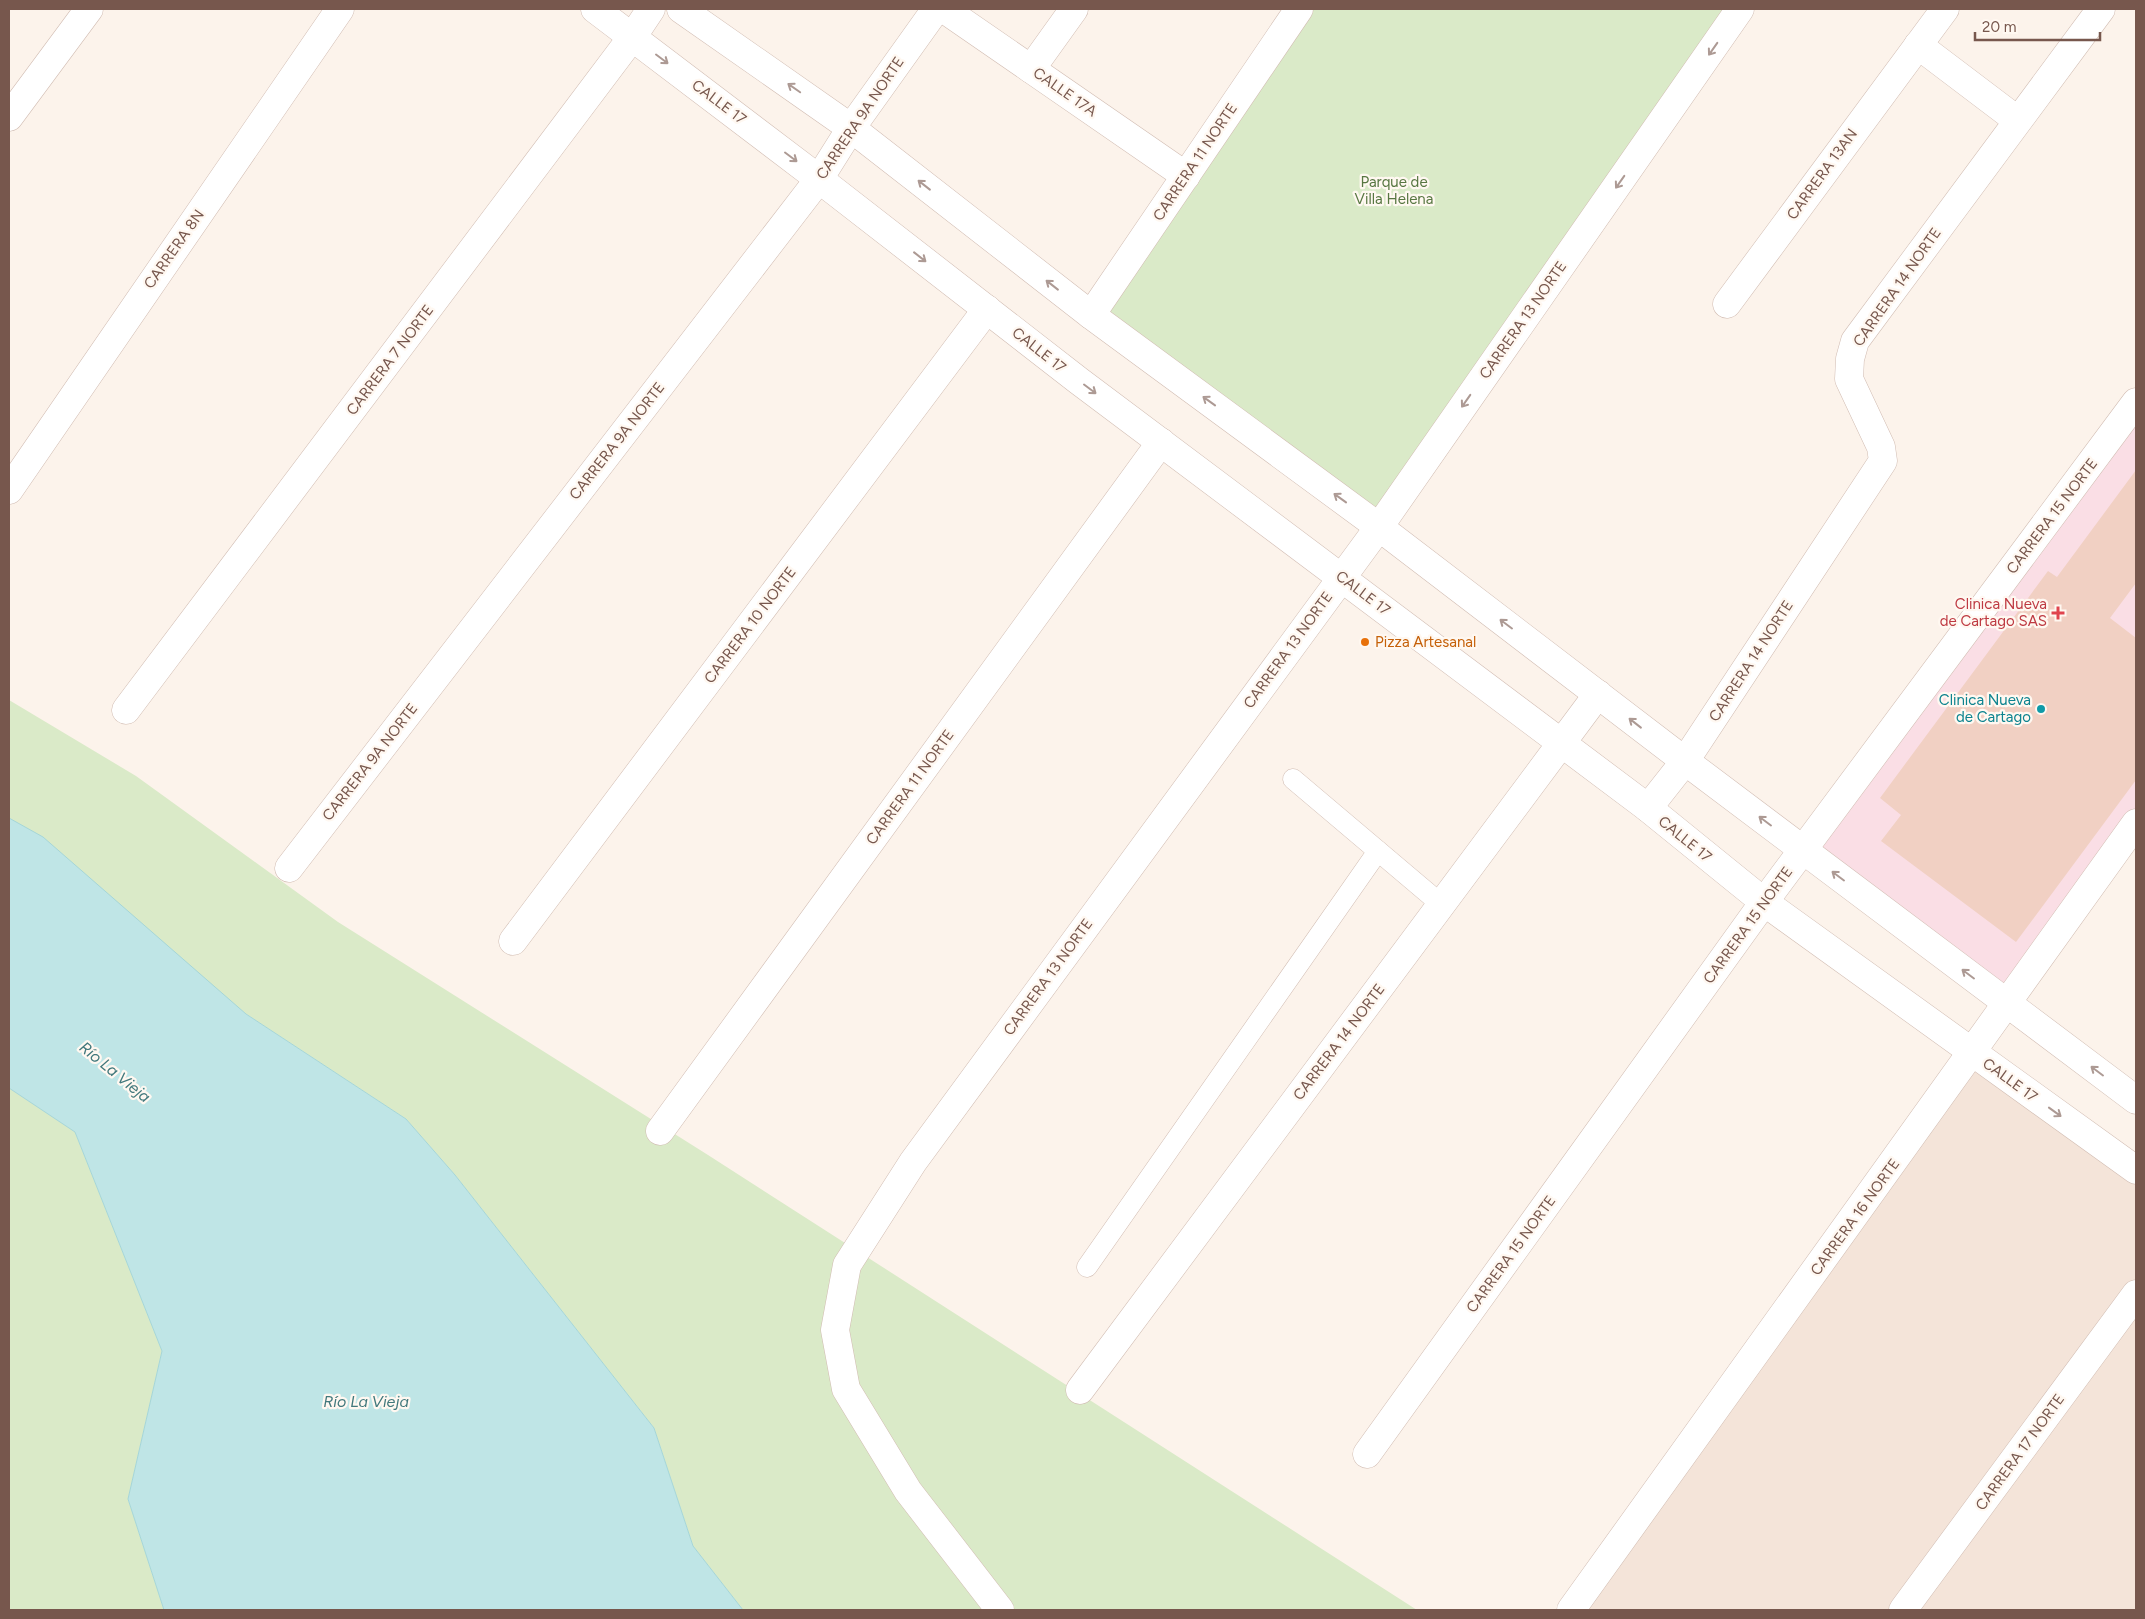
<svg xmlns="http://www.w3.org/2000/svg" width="2145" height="1619" viewBox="0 0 2145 1619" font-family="Figtree,sans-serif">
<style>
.residential{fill:#f4e4d9}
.medical{fill:#fadee5}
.green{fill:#daeac8}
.water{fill:#bfe5e6;stroke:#a5d6d8}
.building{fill:#f1d0c3}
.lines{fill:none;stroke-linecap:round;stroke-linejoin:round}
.service-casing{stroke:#d1bcb2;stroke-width:21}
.minor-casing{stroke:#d1bcb2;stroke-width:29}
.service{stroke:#fff;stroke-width:20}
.minor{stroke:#fff;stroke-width:28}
.oneway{stroke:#ad9a94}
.health-dot{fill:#e0444e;stroke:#fff8f1;stroke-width:2}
.food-dot{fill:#e8710a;stroke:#fff8f1;stroke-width:2}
.culture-dot{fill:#0f9aa8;stroke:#fff8f1;stroke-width:2}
.labels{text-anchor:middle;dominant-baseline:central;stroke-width:4.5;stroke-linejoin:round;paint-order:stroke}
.street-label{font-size:15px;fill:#77574d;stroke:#fff8f1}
.park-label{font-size:15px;fill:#587742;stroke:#fff8f1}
.health-label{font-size:15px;fill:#be3a42;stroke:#fff8f1;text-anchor:end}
.food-label{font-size:15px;fill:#c56008;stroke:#fff8f1;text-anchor:start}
.culture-label{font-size:15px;fill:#0d838f;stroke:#fff8f1;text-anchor:end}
.water-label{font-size:16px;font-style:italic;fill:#41787c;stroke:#fff8f1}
</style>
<rect width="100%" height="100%" fill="#fcf3eb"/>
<!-- residential -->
<polygon class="residential" points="1973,1053 2136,1170 2136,1610 1571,1610"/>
<!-- medical -->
<polygon class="medical" points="2136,402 2136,823 2007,1003 1804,850"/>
<!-- green -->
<g class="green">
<polygon points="1299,9 1740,9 1379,527 1091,315"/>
<polygon points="9,700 136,776 338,922 708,1155 1417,1610 743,1610 693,1546 654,1428 455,1175 406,1119 246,1014 9,818"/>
<polygon points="9,1088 75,1132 162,1351 128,1499 164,1610 9,1610"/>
</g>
<!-- water -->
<polygon class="water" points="9,818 43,837 246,1014 406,1119 455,1175 654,1428 693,1546 743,1610 164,1610 128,1499 162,1351 75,1132 9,1088"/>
<!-- building -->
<polygon class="building" points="2136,470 2136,583 2110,618 2136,638 2136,780 2016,942 1881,841 1901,815 1880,798 2048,571 2057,577"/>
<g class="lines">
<!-- service casing -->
<g class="service-casing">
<g id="service">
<polyline points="1293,779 1442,905"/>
<polyline points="1087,1267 1378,851"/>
</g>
</g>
<!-- minor casing -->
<g class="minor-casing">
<g id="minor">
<polyline points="595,9 819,179 1079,381 1648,808 1764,902 2136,1170"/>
<polyline points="681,9 851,128 1091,315 1379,527 1685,761 2136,1100"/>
<polyline points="944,9 1186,176"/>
<polyline points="1918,45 2017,120"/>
<polyline points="1031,69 1074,9"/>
<polyline points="9,117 89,9"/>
<polyline points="1727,304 1945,9"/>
<polyline points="1091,315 1299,9"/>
<polyline points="9,490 340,9"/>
<polyline points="126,710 633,36 651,9"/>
<polyline points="1648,808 1685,761 1883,461 1881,447 1849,379 1850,359 1855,341 2101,9"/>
<polyline points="289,868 819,179 851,128 936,9"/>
<polyline points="513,941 987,309"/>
<polyline points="660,1131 1161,442"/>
<polyline points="1080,1390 1598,694"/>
<polyline points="1367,1454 1764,902 2136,402"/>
<polyline points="1000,1610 908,1491 846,1389 835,1330 847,1265 913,1162 1379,527 1740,9"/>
<polyline points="1571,1610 2136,823"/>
<polyline points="1903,1610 2136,1294"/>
</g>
</g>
<!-- service -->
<use href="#service" class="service"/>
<!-- minor -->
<use href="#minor" class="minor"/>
</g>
<!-- one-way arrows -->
<defs><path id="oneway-shaft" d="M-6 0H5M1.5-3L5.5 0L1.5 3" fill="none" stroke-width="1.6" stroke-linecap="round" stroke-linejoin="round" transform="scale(1.25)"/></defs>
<g class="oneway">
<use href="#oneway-shaft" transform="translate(1713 49) rotate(125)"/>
<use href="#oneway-shaft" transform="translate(662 59) rotate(37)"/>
<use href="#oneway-shaft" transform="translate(794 88) rotate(-145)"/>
<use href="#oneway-shaft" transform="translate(791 157) rotate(37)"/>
<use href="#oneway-shaft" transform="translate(1620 182) rotate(125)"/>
<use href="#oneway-shaft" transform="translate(924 185) rotate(-142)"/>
<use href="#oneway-shaft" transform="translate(920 257) rotate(38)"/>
<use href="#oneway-shaft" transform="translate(1052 285) rotate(-142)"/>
<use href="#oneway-shaft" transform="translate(1090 389) rotate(37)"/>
<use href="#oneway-shaft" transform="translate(1209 401) rotate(-144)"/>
<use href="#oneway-shaft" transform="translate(1466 401) rotate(125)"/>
<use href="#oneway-shaft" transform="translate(1340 498) rotate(-144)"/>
<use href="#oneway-shaft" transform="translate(1506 624) rotate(-143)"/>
<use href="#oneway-shaft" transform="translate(1635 723) rotate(-142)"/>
<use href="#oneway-shaft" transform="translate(1765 821) rotate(-143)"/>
<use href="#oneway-shaft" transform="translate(1838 876) rotate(-143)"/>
<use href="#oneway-shaft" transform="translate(1968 974) rotate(-143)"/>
<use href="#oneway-shaft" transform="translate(2097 1071) rotate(-143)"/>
<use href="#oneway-shaft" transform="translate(2055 1112) rotate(36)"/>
</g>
<!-- markers -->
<path class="health-dot" d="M2055.5 605.5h5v5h5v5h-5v5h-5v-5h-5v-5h5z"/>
<circle class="food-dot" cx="1365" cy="642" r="5"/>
<circle class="culture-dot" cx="2041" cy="709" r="5"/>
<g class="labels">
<!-- street labels -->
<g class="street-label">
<text transform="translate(1065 92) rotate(35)">CALLE 17A</text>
<text transform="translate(719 102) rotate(37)">CALLE 17</text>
<text transform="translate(860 118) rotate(-56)">CARRERA 9A NORTE</text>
<text transform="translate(1195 162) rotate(-56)">CARRERA 11 NORTE</text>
<text transform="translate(1822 174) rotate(-54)">CARRERA 13AN</text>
<text transform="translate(174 249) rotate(-55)">CARRERA 8N</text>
<text transform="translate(1897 287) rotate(-55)">CARRERA 14 NORTE</text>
<text transform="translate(1523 320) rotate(-55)">CARRERA 13 NORTE</text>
<text transform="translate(1039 350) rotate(38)">CALLE 17</text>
<text transform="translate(390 360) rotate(-53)">CARRERA 7 NORTE</text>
<text transform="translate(617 441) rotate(-52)">CARRERA 9A NORTE</text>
<text transform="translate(2052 516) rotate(-53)">CARRERA 15 NORTE</text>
<text transform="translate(1363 593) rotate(37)">CALLE 17</text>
<text transform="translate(750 625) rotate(-53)">CARRERA 10 NORTE</text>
<text transform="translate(1288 650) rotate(-54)">CARRERA 13 NORTE</text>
<text transform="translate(1751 661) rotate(-57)">CARRERA 14 NORTE</text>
<text transform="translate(370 762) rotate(-52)">CARRERA 9A NORTE</text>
<text transform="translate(910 787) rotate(-54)">CARRERA 11 NORTE</text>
<text transform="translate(1685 839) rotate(39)">CALLE 17</text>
<text transform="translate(1748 925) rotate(-54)">CARRERA 15 NORTE</text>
<text transform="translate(1048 977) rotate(-54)">CARRERA 13 NORTE</text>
<text transform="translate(1339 1042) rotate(-53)">CARRERA 14 NORTE</text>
<text transform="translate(2010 1080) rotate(36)">CALLE 17</text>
<text transform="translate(1855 1217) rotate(-54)">CARRERA 16 NORTE</text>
<text transform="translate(1511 1254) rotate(-54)">CARRERA 15 NORTE</text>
<text transform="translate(2020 1452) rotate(-54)">CARRERA 17 NORTE</text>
</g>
<!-- park labels -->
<g class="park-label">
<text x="1394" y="182">Parque de<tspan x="1394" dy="17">Villa Helena</tspan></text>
</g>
<!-- health labels -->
<g class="health-label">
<text x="2047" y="604">Clinica Nueva<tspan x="2047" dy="17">de Cartago SAS</tspan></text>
</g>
<!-- food labels -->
<g class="food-label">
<text x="1375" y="642">Pizza Artesanal</text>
</g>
<!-- culture labels -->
<g class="culture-label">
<text x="2031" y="700">Clinica Nueva<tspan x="2031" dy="17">de Cartago</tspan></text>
</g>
<!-- water labels -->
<g class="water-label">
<text transform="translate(115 1072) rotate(39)">Río La Vieja</text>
<text x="366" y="1401">Río La Vieja</text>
</g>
</g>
<!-- border -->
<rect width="2145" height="1619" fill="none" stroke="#77574d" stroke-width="20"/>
<!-- scale -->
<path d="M1975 32v8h125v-8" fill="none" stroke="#77574d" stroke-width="2.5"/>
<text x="1982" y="32" font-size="15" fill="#77574d" stroke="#fff8f1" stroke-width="4" paint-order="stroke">20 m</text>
</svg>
